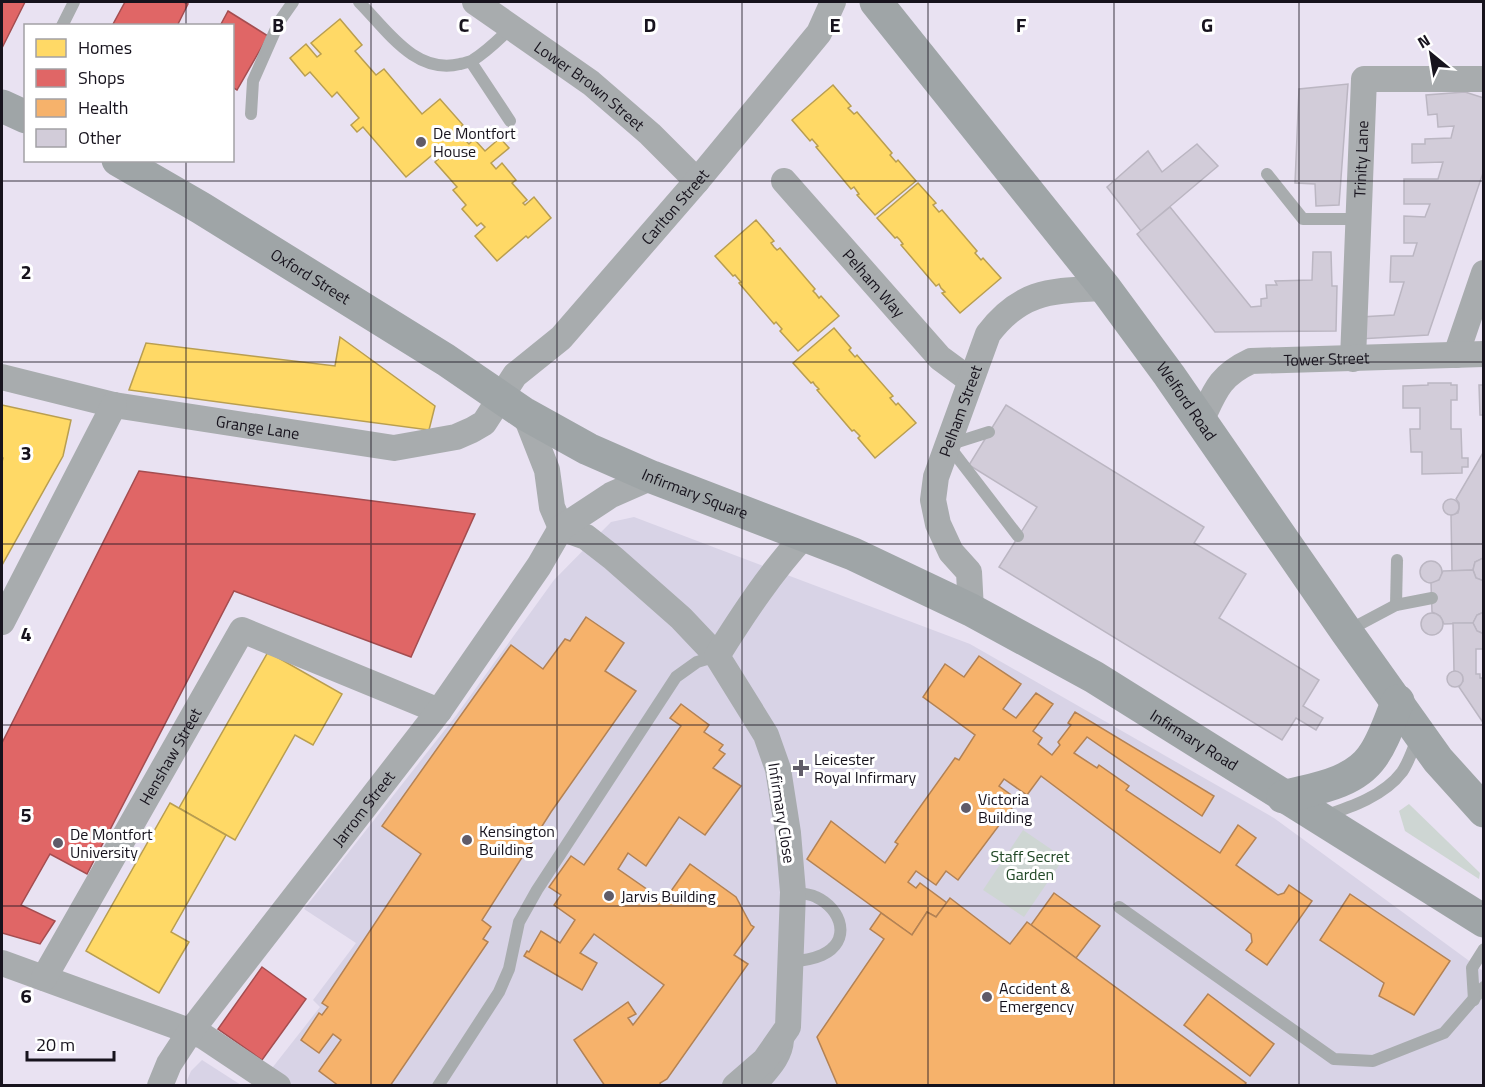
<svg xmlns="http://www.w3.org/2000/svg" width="1485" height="1087" viewBox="0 0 1485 1087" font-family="'Titillium Web',sans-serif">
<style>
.medical{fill:#d8d3e6}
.green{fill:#ced6d3}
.homes{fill:#ffd966;stroke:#b99e50;stroke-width:1.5}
.shops{fill:#e06666;stroke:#a44d50;stroke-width:1.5}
.health{fill:#f6b26b;stroke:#b38254;stroke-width:1.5}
.building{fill:#d2ccd9;stroke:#bbb6c2;stroke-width:1.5}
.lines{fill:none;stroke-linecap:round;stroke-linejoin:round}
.lane{stroke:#a8acae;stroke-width:12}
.street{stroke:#a8acae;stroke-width:26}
.primary{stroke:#9fa5a7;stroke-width:33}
.grid{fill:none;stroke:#17131d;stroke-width:1.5;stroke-opacity:0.55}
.poi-dot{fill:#605b68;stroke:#fff;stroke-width:2}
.labels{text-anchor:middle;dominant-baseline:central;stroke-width:6;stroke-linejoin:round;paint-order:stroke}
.street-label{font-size:16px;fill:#17131d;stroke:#fff}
.poi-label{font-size:16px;fill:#17131d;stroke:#fff;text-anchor:start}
.park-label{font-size:16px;fill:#214826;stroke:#fff}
.grid-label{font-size:20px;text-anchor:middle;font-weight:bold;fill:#17131d;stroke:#fff;stroke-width:6;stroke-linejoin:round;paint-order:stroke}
</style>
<rect width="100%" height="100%" fill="#e9e2f2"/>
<!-- medical -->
<g class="medical">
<polygon points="634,517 970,644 1274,818 1483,971 1483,1085 258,1086 320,1007 313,1000 356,943 304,909 455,717 554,580 611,522"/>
<polygon points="202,1060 241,1085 185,1085 191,1071"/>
</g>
<!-- green -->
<g class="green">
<polygon points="1409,804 1480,873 1479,879 1405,831 1399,811"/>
<polygon points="1023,830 1064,858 1024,917 983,890"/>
</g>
<!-- homes -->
<g class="homes">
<polygon points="340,19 362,45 355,51 376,75 384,69 422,114 440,99 463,125 460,127 468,137 464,139 469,144 474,139 485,151 500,138 509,148 491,163 496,169 502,163 516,180 512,183 527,200 523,203 525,205 534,197 551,218 528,238 526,236 497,261 475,236 485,227 481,223 477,226 462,209 466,205 453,190 457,187 435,162 442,156 437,151 406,177 363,127 357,132 351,125 359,118 337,92 332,97 310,72 305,76 290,58 306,44 317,57 321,54 311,43"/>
<polygon points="833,85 851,106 848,108 854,114 857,112 892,153 890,155 896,162 898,160 916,181 875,215 857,195 859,194 854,187 851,189 816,147 818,146 812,139 810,141 792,120"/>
<polygon points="918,183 936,203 933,205 939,212 942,210 977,251 975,253 981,260 983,258 1001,278 960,313 942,293 945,292 941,288 939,284 936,286 901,245 903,244 900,240 897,237 895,238 877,218"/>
<polygon points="756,220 774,241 771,243 774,247 777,250 780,248 815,289 813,291 816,294 819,298 821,296 839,316 798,351 780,331 782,329 776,322 774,324 739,283 741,282 735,275 733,276 715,256"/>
<polygon points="834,328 851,348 849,350 855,357 857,355 893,396 890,398 896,405 898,403 916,423 875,458 858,438 860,436 854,430 852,431 817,390 819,389 815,385 813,382 811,383 793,363"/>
<polygon points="340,337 435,406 429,430 129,390 146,343 335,366"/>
<polygon points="2,405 71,420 63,456 2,565 2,462 3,458 2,457"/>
<polygon points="268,652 342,694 313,745 295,735 235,840 179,808"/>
<polygon points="170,803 226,835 171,932 189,942 159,993 86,951"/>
</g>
<!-- shops -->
<g class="shops">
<polygon points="2,2 25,2 2,48"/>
<polygon points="125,2 183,2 188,4 177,26 112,26"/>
<polygon points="228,11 268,36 237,90 232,87 232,26 220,26"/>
<polygon points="139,471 475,514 411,657 234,591 87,874 50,854 21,905 55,921 40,944 2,933 2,743"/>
<polygon points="262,967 306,999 262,1060 218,1029"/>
</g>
<!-- health -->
<g class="health">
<polygon points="586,617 624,643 605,671 636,691 551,812 482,920 491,927 483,939 488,942 390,1086 339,1086 319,1071 341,1040 333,1034 319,1053 301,1040 319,1013 322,1015 328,1007 322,1003 421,854 382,826 511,645 543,669 565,639 570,641"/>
<polygon points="979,656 1021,684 1003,709 1016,718 1036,693 1053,704 1033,731 1042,738 1038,744 1052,755 1060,745 1058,742 1071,725 1068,723 1075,712 1214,796 1202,816 1087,737 1074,753 1097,768 1099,765 1129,786 1126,790 1220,853 1238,825 1256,838 1236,865 1278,895 1284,893 1289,885 1312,901 1267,965 1246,950 1252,942 1251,934 1041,776 1027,795 1004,779 999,786 1018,800 958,880 946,871 936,885 916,871 908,882 916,888 920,883 947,903 936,917 927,912 912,935 807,859 831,821 885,863 898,844 895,842 955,758 959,760 975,735 923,697 945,664 964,677"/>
<polygon points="681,704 709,725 704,732 723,745 719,750 725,754 713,768 741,786 705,835 679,817 646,866 628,853 618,869 664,901 690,864 736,897 751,925 754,927 734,955 748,964 667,1079 660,1083 661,1086 605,1086 574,1040 628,1002 636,1014 628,1018 633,1025 664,985 594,934 580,953 597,963 582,990 524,956 527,951 529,952 541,931 560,943 575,920 554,905 561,895 549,887 571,856 584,865 681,726 670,718"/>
<polygon points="1054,893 1100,926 1076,958 1031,925"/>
<polygon points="1350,894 1450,961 1414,1015 1379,996 1384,983 1320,940"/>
<polygon points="950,898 1010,944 1027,922 1246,1083 1244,1086 838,1086 817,1037 884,939 870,929 881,913 912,935 927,912 936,917"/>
<polygon points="1208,994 1274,1044 1250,1076 1184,1025"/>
</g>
<!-- building -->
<g class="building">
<polygon points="1348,84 1339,205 1316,206 1315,184 1295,183 1299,89"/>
<polygon points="1465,92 1484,98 1484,170 1428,335 1359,339 1360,317 1394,315 1404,282 1390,282 1391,256 1413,256 1417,243 1404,243 1404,216 1425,217 1430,204 1404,204 1404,179 1438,179 1443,162 1412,163 1412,144 1425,144 1425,139 1451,138 1454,126 1438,127 1437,114 1428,115 1426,95"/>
<polygon points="1197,144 1218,166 1141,231 1107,187 1148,151 1162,172"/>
<polygon points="1170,207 1251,307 1261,306 1261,299 1267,298 1266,285 1277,285 1275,281 1312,280 1313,252 1331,252 1332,286 1337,286 1336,331 1215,332 1137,234"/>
<polygon points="1428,383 1451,383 1451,385 1457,385 1457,400 1451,400 1451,429 1461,429 1462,458 1468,458 1468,467 1462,467 1462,473 1422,474 1422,452 1411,452 1410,429 1420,429 1420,408 1403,408 1403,386 1428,385"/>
<polygon points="1479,385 1484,385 1484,415 1480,415"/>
<polygon points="1006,405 1204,527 1194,543 1246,574 1219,618 1319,680 1303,706 1323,718 1316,730 1296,718 1282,740 999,567 1037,507 969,465"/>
<polygon points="1484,451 1484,558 1475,562 1473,570 1452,571 1451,515 1458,513 1459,509 1459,503 1456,499"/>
<circle cx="1451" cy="507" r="8"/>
<polygon points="1483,558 1484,558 1484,581 1476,578 1473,570 1475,562"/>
<circle cx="1431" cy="572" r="11"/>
<polygon points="1473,570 1476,578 1484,581 1484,612 1477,615 1473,623 1444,624 1440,616 1432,612 1431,583 1439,580 1443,571"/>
<polygon points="1484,612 1484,634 1477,631 1473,623 1477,615"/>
<circle cx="1432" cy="624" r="11"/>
<polygon points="1453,623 1473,623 1477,631 1484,634 1484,649 1476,649 1476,674 1480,674 1480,678 1484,678 1484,724 1459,687 1463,681 1462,675 1454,671"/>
<circle cx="1455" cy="679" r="8"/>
</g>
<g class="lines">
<!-- lane -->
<g class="lane">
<path d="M359,2c28,28 56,73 101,62 5,-1 9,-2 13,-4 15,-9 27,-22 39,-33"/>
<polyline points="62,26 74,2"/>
<polyline points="471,62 510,121"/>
<polyline points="251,114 253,81 279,22 293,2"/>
<polyline points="1267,174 1303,219 1359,219"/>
<polyline points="989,432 948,445 1018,536"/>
<polyline points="1396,605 1397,560"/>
<polyline points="1347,631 1396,605 1432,598"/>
<path d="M1324,816c27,-9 60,-20 78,-44 7,-10 11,-24 16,-35"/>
<polyline points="1119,907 1334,1059 1373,1061 1444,1033 1484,987"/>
<path d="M789,962c11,-1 22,-2 33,-7 30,-14 20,-46 -6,-58 -6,-3 -15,-4 -23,-5"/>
<polyline points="1474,1000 1472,968 1484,949"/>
<polyline points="438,1086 499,992 509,969 519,922 537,890 676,677 697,662 717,656"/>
<path d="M762,1086c12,-14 25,-27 26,-46"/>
</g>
<!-- street -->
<g class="street">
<path id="s1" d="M475,2l116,81 59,51 47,47"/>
<path id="s2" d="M784,181l156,177 30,22"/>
<polyline points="1456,355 1484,273"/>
<path id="s3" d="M1353,359l11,-280h120"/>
<path id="s4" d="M2,377l112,28 280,43 62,-11 16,-7 12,-7 31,-48 46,-37 136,-157 122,-148 14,-31"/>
<polyline points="525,414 547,470 552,507 561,528"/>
<path id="s5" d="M1201,421c14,-30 18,-45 50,-60l233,-7"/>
<polyline points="561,528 586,537 613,558 681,618 717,656"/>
<path id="s6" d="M971,610l-2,-38 -18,-20 -13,-28 -5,-24 3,-23 52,-143c34,-45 65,-43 117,-46"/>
<polyline points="2,622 114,405"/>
<polyline points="2,963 203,1036 278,1086"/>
<path id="s7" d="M44,978l198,-348 197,81"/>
<path id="s8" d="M160,1086l9,-22 21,-32 249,-321 100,-145 22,-38 50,-33 41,-18"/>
<path d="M735,1086l30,-26 23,-33 5,-135 -5,-59 -10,-64 -12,-34 -49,-79c27,-43 54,-84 88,-121"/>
</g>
<!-- primary -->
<g class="primary">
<path id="s9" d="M876,2l229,286 64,87 177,256 92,129 46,51"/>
<polyline points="2,106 26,117"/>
<path id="s10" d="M118,160l83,48 245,152 79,54 63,35 64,28 201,77 118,56 123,67 390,244"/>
<path d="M1283,797c30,-8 70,-13 89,-40 12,-16 18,-38 26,-56"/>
</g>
</g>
<!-- grid -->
<path class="grid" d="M186,2v24M371,2v1084M557,2v1084M742,2v1084M928,2v1084M1114,2v1084M1299,2v1084M186,160v926M2,181h1482M2,362h1482M2,544h1482M2,725h1482M2,906h1482"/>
<!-- markers -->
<g class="poi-dot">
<circle cx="421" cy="142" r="6"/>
<path d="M798 759h6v6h6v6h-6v6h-6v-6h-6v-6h6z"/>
<circle cx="966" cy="808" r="6"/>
<circle cx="467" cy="840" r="6"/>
<circle cx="58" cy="843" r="6"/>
<circle cx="609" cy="896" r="6"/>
<circle cx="987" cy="997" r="6"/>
</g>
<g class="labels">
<!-- street labels -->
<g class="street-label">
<text stroke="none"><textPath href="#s1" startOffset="142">Lower Brown Street</textPath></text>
<text stroke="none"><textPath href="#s3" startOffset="200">Trinity Lane</textPath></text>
<text stroke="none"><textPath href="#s4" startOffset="783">Carlton Street</textPath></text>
<text stroke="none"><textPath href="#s10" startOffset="225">Oxford Street</textPath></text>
<text stroke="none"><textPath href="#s2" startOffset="136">Pelham Way</textPath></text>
<text stroke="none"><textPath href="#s5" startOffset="156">Tower Street</textPath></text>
<text stroke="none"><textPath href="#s9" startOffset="506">Welford Road</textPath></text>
<text stroke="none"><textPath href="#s6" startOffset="214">Pelham Street</textPath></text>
<text stroke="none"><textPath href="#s4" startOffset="261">Grange Lane</textPath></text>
<text stroke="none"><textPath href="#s10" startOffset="668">Infirmary Square</textPath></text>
<text stroke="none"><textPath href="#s10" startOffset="1226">Infirmary Road</textPath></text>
<text stroke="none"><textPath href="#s7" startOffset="255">Henshaw Street</textPath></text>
<text stroke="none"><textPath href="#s8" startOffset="345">Jarrom Street</textPath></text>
<text transform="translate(782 813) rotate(81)">Infirmary Close</text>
</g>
<!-- poi labels -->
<g class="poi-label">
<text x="433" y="133">De Montfort<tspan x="433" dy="18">House</tspan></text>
<text x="814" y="759">Leicester<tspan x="814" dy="18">Royal Infirmary</tspan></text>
<text x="978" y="799">Victoria<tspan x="978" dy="18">Building</tspan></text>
<text x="479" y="831">Kensington<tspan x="479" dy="18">Building</tspan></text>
<text x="70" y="834">De Montfort<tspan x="70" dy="18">University</tspan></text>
<text x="621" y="896">Jarvis Building</text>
<text x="999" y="988">Accident &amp;<tspan x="999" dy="18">Emergency</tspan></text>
</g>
<!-- park labels -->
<g class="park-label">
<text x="1030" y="856">Staff Secret<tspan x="1030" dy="18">Garden</tspan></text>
</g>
</g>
<g class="grid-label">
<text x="278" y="32">B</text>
<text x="464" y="32">C</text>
<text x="650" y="32">D</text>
<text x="835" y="32">E</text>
<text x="1021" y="32">F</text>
<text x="1207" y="32">G</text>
<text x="26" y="279">2</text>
<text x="26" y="460">3</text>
<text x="26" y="641">4</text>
<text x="26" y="822">5</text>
<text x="26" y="1003">6</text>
</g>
<!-- border -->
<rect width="1485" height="1087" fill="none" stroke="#17131d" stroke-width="6"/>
<!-- legend -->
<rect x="24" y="24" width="210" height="138" fill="#ffffff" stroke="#a2a1a5" stroke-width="1.5"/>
<rect x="36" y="39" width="30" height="18" fill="#ffd966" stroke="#a2a1a5" stroke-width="1.5"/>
<text x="78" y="54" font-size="18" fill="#17131d">Homes</text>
<rect x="36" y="69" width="30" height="18" fill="#e06666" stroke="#a2a1a5" stroke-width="1.5"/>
<text x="78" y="84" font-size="18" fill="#17131d">Shops</text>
<rect x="36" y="99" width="30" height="18" fill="#f6b26b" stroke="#a2a1a5" stroke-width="1.5"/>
<text x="78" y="114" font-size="18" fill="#17131d">Health</text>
<rect x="36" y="129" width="30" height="18" fill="#d2ccd9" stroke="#a2a1a5" stroke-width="1.5"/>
<text x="78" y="144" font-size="18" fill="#17131d">Other</text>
<!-- north arrow -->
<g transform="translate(1431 54) rotate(330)" stroke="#ffffff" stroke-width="4.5" paint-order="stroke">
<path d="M0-4.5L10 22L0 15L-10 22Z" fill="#17131d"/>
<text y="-9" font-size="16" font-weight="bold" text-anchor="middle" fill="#17131d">N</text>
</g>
<!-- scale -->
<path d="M27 1051v9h87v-9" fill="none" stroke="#17131d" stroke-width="3"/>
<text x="36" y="1051" font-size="18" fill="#17131d" stroke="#ffffff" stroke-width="4.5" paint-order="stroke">20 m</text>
</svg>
